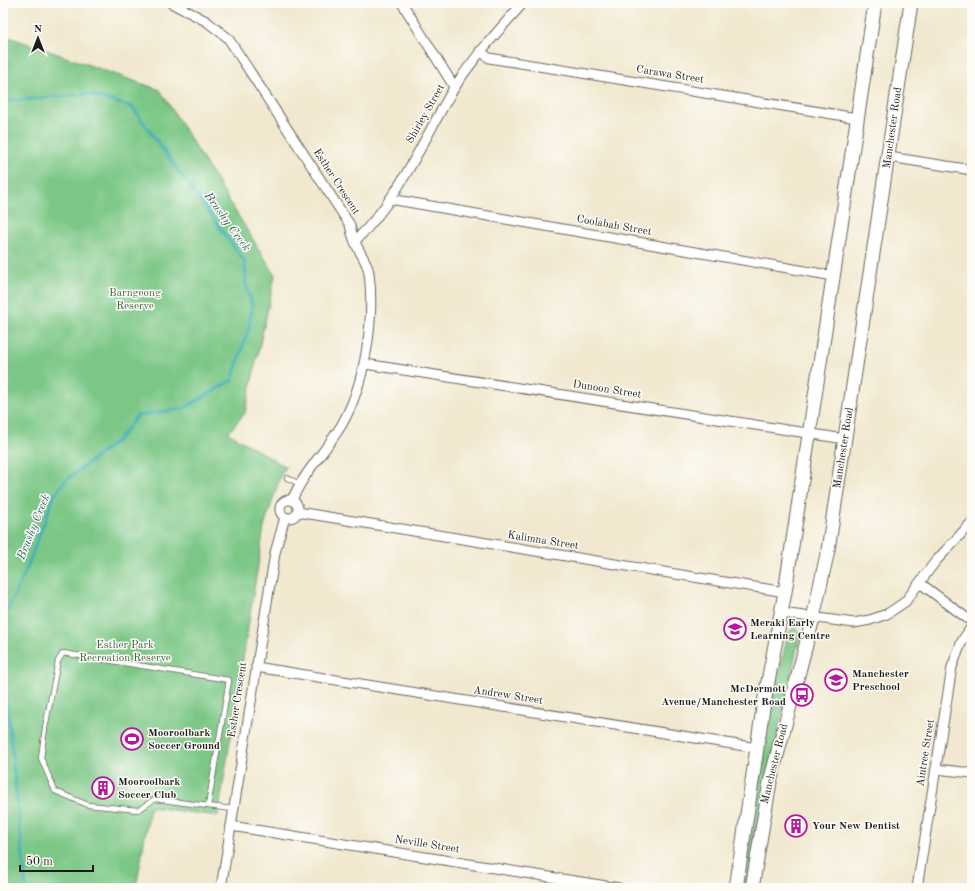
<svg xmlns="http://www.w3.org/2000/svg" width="975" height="891" viewBox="0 0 975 891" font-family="'Old Standard TT',serif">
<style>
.green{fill:#7bc786;stroke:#4c7251}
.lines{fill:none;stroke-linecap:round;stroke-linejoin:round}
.stream{stroke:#3fb0b7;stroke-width:3}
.service-casing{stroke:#67635b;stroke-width:6}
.minor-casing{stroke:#67635b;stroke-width:11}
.secondary-casing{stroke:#67635b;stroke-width:15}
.service{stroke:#fff;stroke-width:4.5}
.minor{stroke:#fff;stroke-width:9}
.secondary{stroke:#fff;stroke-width:13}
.labels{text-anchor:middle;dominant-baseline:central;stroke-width:3;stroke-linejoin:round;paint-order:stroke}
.street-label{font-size:11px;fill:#1c1c1c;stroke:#fdfcf7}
.park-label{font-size:11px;fill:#426046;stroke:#fdfcf7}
.poi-label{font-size:11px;font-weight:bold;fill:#1c1c1c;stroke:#fdfcf7;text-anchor:start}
.water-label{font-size:12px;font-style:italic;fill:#2c5f62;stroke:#fdfcf7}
</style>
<rect width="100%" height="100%" fill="#fdfcf7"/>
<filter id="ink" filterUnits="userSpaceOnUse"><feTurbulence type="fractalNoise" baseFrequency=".025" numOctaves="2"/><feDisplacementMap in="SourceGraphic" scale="8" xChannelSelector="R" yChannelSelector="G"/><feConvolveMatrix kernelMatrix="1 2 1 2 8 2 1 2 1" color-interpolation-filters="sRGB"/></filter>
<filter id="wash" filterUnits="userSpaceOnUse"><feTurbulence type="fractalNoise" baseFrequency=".012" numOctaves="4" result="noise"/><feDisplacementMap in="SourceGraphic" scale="16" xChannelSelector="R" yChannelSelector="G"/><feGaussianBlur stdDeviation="0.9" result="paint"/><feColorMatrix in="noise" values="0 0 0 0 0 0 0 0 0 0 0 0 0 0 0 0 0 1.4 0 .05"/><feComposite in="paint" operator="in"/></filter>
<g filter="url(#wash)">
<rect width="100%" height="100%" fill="#f1e8cf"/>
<!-- green -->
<g class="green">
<polygon points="3,35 160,90 275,275 245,413 228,433 286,467 280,477 264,527 218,816 150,807 136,888 4,888 3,551 5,545 3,528"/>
<polygon points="795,626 799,630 800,635 785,701 771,707 788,634"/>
<polygon points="784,704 747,888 740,888 766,731 771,710"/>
</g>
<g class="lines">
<!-- stream -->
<g class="stream">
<polyline points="3,100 6,101 88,94 132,107 245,262 246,284 252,305 249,327 232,380 185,408 137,416 119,439 64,482 54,496 27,568 3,621"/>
<polyline points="3,667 26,888"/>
</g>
</g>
</g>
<g filter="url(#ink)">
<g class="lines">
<!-- service casing -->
<g class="service-casing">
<g id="service">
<polyline points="287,478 300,484"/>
<polyline points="208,806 155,799 138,810 88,805 55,791 41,758 45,728 58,661 63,653 229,680 208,806 233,809"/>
</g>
</g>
<!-- minor casing -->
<g class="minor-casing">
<g id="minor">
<path d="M171,3l35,18 22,17 122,187c1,6 3,12 5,17 4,10 13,21 14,31 6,47 -4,112 -28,153 -16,26 -37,46 -49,74"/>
<polyline points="402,3 455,88"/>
<polyline points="480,51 489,58 857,118"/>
<polyline points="889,157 972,170"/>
<polyline points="390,199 834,276"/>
<path d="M355,241c44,-42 68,-101 99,-153 20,-31 45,-58 69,-85"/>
<polyline points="365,364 845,439"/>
<circle cx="289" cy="509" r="9"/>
<polyline points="298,512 785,592"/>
<polyline points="920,583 972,622"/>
<polyline points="782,613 854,623 870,620 887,614 905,602 935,562 972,522"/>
<polyline points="256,667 757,748"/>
<polyline points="936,769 972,773"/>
<polyline points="231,826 619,888"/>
<polyline points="221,888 275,553 285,517"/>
<polyline points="917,888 952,667 962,641 972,626"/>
</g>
</g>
<!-- secondary casing -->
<g class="secondary-casing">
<g id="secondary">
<polyline points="736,888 763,708 785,592 875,3"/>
<polyline points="752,888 770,782 813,618 828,550 911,3"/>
</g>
</g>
<!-- service -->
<use href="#service" class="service"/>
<!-- minor -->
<use href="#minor" class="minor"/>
<!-- secondary -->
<use href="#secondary" class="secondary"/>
</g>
</g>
<!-- icons -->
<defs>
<g id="school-ring" transform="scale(1.15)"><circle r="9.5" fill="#fdfcf7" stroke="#b5179e" stroke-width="1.5"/><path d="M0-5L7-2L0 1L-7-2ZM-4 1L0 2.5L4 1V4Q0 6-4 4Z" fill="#b5179e"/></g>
<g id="bus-ring" transform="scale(1.15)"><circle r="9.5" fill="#fdfcf7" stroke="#b5179e" stroke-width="1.5"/><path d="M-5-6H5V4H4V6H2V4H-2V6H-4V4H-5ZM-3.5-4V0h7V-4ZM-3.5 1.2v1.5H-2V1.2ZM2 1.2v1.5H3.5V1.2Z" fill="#b5179e"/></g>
<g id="stadium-ring" transform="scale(1.15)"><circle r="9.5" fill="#fdfcf7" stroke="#b5179e" stroke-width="1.5"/><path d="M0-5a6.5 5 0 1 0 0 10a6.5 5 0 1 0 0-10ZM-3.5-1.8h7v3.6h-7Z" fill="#b5179e"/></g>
<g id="building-ring" transform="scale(1.15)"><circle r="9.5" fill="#fdfcf7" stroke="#b5179e" stroke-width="1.5"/><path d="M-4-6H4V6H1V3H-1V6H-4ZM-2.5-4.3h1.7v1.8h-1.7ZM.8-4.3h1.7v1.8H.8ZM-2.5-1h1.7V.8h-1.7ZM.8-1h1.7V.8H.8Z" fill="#b5179e"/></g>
</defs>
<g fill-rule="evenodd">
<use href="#school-ring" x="735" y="629"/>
<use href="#school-ring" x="836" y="680"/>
<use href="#bus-ring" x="802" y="695"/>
<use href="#stadium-ring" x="132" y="739"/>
<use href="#building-ring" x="103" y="788"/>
<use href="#building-ring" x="796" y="826"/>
</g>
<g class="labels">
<!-- street labels -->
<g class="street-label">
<text transform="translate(670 75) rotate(9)">Carawa Street</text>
<text transform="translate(426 114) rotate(-60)">Shirley Street</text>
<text transform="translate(893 128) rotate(-82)">Manchester Road</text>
<text transform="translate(336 182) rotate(57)">Esther Crescent</text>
<text transform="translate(614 226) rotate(10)">Coolabah Street</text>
<text transform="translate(607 390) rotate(9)">Dunoon Street</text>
<text transform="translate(844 448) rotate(-81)">Manchester Road</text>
<text transform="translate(543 541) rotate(9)">Kalimna Street</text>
<text transform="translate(508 696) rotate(9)">Andrew Street</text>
<text transform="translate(238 700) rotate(-81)">Esther Crescent</text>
<text transform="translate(926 753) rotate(-81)">Aintree Street</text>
<text transform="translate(775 764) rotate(-76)">Manchester Road</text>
<text transform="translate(427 845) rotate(9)">Neville Street</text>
</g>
<!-- park labels -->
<g class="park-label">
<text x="135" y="293">Barngeong<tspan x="135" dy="13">Reserve</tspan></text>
<text x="125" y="645">Esther Park<tspan x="125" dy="13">Recreation Reserve</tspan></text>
</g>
<!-- poi labels -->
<g class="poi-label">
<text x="750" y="623">Meraki Early<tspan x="750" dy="13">Learning Centre</tspan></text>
<text x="852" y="674">Manchester<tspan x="852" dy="13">Preschool</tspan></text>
<text x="786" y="689" text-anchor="end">McDermott<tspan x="786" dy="13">Avenue/Manchester Road</tspan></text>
<text x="148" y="733">Mooroolbark<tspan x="148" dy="13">Soccer Ground</tspan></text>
<text x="118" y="782">Mooroolbark<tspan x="118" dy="13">Soccer Club</tspan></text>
<text x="812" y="826">Your New Dentist</text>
</g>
<!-- water labels -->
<g class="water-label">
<text transform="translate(227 222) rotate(54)">Brushy Creek</text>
<text transform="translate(34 527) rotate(-68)">Brushy Creek</text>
</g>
</g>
<!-- margin -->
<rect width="975" height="891" fill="none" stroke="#fdfcf7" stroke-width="16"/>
<!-- north arrow -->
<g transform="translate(38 38)" stroke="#fdfcf7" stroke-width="3" paint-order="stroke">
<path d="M0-3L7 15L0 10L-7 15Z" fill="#1c1c1c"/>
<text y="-6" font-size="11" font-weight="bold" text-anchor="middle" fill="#1c1c1c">N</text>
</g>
<!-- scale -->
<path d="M20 865v6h73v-6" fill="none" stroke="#1c1c1c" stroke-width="2"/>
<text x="26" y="865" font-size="12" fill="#1c1c1c" stroke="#fdfcf7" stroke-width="3" paint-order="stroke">50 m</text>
</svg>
